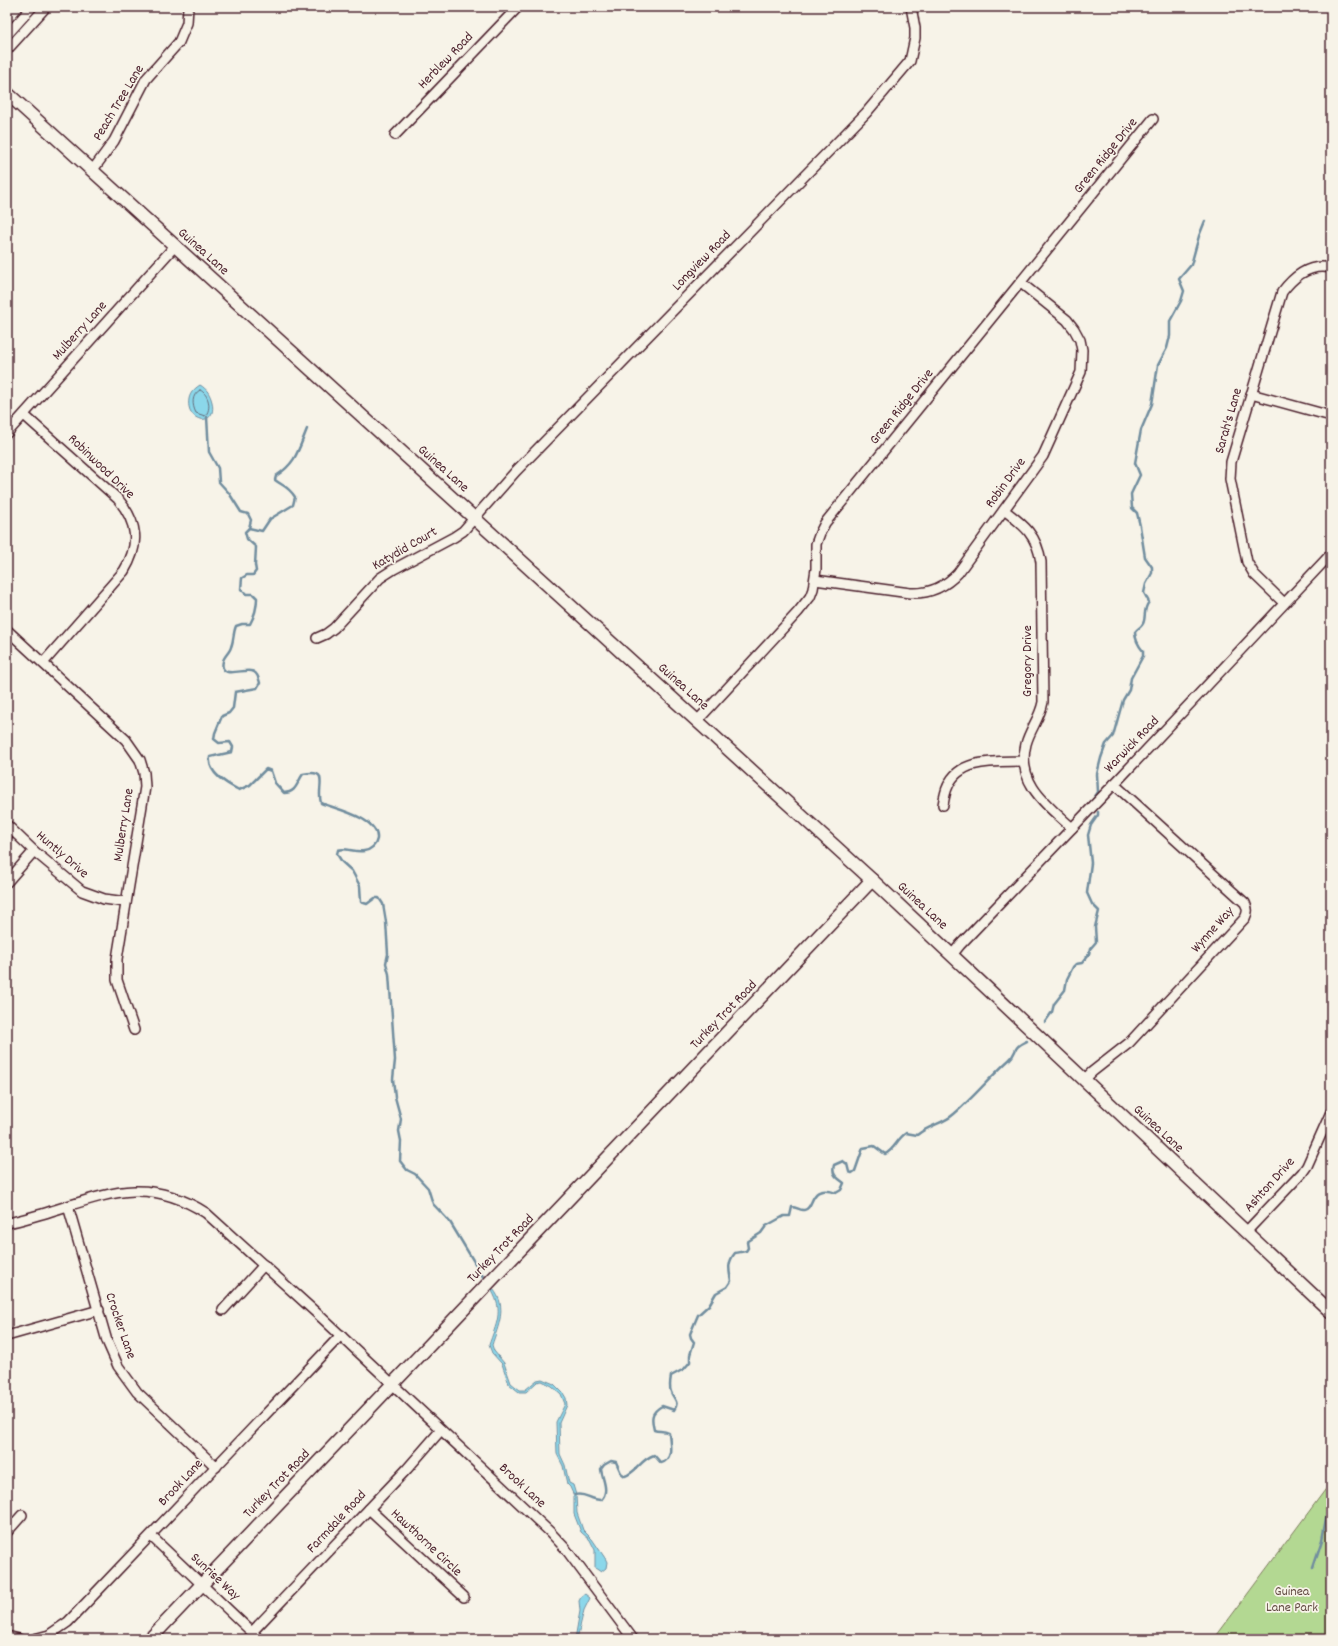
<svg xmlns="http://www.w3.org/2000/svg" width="1338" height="1646" viewBox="0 0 1338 1646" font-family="Dekko,sans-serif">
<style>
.green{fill:#b3d892;stroke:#7e7c5e}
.water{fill:#8bd7ea;stroke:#718d9e}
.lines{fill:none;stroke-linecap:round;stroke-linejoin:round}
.shore{stroke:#646977;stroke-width:1}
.stream{stroke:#718d9e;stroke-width:2.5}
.minor-casing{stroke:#4a1f2b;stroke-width:12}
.tertiary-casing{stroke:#4a1f2b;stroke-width:15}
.minor{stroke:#f7f3e8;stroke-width:9}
.tertiary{stroke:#f7f3e8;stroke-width:12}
.labels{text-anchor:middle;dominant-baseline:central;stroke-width:3.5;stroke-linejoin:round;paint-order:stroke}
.street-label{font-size:14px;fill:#4a1f2b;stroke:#f7f3e8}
.park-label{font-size:14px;fill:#644d45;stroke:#f7f3e8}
</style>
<rect width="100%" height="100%" fill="#f7f3e8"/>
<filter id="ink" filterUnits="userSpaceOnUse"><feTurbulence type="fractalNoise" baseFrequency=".025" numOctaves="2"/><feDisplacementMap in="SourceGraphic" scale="8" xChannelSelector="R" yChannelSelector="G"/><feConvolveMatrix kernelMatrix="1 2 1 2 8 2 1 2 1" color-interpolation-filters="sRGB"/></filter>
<g filter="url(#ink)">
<!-- green -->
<polygon class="green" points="1331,1482 1331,1639 1214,1639"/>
<!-- water -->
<g class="water">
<path d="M200,385c7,4 10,9 12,17 6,26 -27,21 -23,-3 1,-6 5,-10 11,-14z"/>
<path d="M493,1289c15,18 5,37 -1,56l2,6 10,12 7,20 5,4 4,3h5l12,-10 5,-1 12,5 9,9 3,5 1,7 -8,18 1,31 5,11 4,18 4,2 3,10 1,18 6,17 9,9 13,19 2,4 -1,6 -5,4 -6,-4v-18l-5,-10 -9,-8 -7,-18v-18l-4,-9 -3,-3 -4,-18 -6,-12 -1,-32 9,-18 -4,-10 -9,-8 -10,-5 -5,1 -11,10h-7l-10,-8 -7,-20 -10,-11 -3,-8c7,-21 15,-33 3,-54z"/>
<polygon points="585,1594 590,1598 584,1610 577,1639 575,1639 580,1611 579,1601 581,1597"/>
</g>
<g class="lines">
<!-- shore -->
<path class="shore" d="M200,390c9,4 12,19 5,26l-9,-3c-4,-8 -5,-18 4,-23z"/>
<!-- stream -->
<g class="stream">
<polyline points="207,417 209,452 218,468 219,482 229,493 241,512 248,514 251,520 249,528"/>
<path d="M307,429c-9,22 -11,34 -31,47l-1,4c9,7 13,6 20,17l-2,8 -23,14 -8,12 -13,-3 -4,4 2,7 9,8 -1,18 1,6 -3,4h-6l-5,3 -1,11 5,5h7l4,4c0,9 -2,17 -7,26h-8l-6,2c-3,7 -2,14 -5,21 -1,5 -7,9 -8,14 -5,21 25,5 31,11 4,2 5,7 6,11l-3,5 -22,4 -2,16 -4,5 -7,3 -7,17 -1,6 5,4 11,-1 3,5 -1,5 -22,5c-3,16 17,27 29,33l11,-5 16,-16 5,2 4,12 9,10c13,-1 12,-9 19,-19 28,-6 13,13 18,29 15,6 58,15 56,36 -1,6 -6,11 -13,12 -9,2 -18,-4 -26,-1l-1,4 5,8 10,9 8,15 1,16 6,2 8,-6h4l4,6 3,18 2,32 -2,9 3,11 6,86 -2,19 2,18 6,22 -2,12 2,10 -1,20 7,9 8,4 13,14 5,16 17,18 35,58"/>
<path d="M1091,803l7,-11 -1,-18 4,-16 5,-14 7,-8 10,-36 6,-10 2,-12 12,-22v-5c-5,-6 -8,-12 -8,-19 2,-3 6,-5 7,-7 5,-5 0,-15 7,-23l-5,-9 2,-9 6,-11v-6l-7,-10 -5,-31 -3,-13 -5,-5 -1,-14 9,-19 -5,-12 6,-33 11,-26 6,-39 9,-17 3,-12v-15l11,-20 3,-10 -5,-12 12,-14 8,-29 6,-15"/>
<polyline points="1045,1022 1052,1012 1054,1004 1065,990 1067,979 1073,967 1076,964 1082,963 1089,954 1090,949 1096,942 1095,927 1099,911 1092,904 1087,893 1091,863 1088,835 1091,825 1098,815 1098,812"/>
<path d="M575,1495c10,-3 15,5 26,5 9,-9 1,-21 0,-31l3,-4 7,-4 5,1 5,11 4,3c12,-4 16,-17 29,-21l7,8c13,-4 9,-19 8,-30 -6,-3 -10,-1 -15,-3 -3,-12 -3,-18 8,-24l12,4c6,-8 0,-10 -3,-18 -2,-5 -1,-10 0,-16l13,-7 6,-7v-7l4,-13 -3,-4 -1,-4 8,-19 11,-10 7,-12 11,-6 4,-6c-2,-11 -4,-18 4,-28l11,-2 2,-3 -1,-6 14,-9 5,-7 18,-10h6l2,-9c5,0 8,4 12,3 11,-1 4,-27 32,-17l5,-3 3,-7c-6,-5 -13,-8 -10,-18l9,-4 4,3 2,8 3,1 3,-2 8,-23 11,-2 11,8c9,-4 12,-15 21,-21l11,2c12,-10 26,-11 37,-21 20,-17 36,-37 55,-54 9,-8 2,-12 18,-19"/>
<polyline points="1313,1567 1322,1540 1328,1508 1331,1502"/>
</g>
<!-- minor casing -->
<g class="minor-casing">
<g id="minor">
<polyline points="7,35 32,7"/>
<polyline points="7,50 46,7"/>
<polyline points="395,135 518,7"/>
<polyline points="92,171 114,141 146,79 179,42 187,23 188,7"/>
<polyline points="1251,394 1331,416"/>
<path d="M24,415l94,84c20,24 22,46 6,72l-81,92"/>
<polyline points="7,433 174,247"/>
<path d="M1004,510c20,15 33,25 37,52l2,140c-3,16 -13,27 -17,42 -10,39 21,61 46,84"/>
<path d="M815,580l95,13c19,1 35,-6 48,-20l85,-117 38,-84 1,-22 -2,-10 -6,-11 -7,-9 -46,-37"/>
<path d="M1284,603l-30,-29 -7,-12 -17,-83 1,-17 51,-170c12,-16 28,-29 49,-24"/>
<polyline points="7,630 126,740 140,760 144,773 145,787 117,959 117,980 134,1030"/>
<polyline points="317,638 326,634 334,628 380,578 394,569 454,537 463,531 516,471 866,113 910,61 915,38 915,28 911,7"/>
<polyline points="698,720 798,612 810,597 813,589 816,569 816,544 820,533 825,523 1153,119"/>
<path d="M943,805c1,-6 2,-13 5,-19 12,-29 50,-24 76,-25"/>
<polyline points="7,825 34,851 82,891 104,899 126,902"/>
<polyline points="7,882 34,851"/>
<polyline points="952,955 960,945 1120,778 1331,554"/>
<path d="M1084,1080l8,-8 37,-29 116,-125c3,-6 3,-9 0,-15l-131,-119"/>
<polyline points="68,1206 107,1341 118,1366 137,1392 216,1467"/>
<path d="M7,1223c12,-2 24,-6 35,-9 63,-19 103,-40 164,-1l116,105 228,214 15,16 68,91"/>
<polyline points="1246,1232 1302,1173 1307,1166 1331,1112"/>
<polyline points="223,1310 264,1265"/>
<polyline points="7,1336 99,1310"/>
<polyline points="369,1509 464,1597"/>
<polyline points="7,1532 22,1515"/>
<polyline points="151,1536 259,1639"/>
<polyline points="252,1632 407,1469 441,1430"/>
<polyline points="7,1636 19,1639"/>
<polyline points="34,1639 49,1635 68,1622 341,1335"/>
</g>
</g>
<!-- tertiary casing -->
<g class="tertiary-casing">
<g id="tertiary">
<polyline points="7,93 872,880 1331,1312"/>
<polyline points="150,1639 872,880"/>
</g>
</g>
<!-- minor -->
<use href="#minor" class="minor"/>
<!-- tertiary -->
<use href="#tertiary" class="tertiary"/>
</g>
</g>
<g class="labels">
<!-- street labels -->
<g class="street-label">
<text transform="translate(446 61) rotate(-46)">Herblew Road</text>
<text transform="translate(119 103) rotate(-59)">Peach Tree Lane</text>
<text transform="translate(1106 156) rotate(-51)">Green Ridge Drive</text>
<text transform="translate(203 252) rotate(42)">Guinea Lane</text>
<text transform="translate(702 261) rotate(-46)">Longview Road</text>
<text transform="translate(80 331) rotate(-48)">Mulberry Lane</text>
<text transform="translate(902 407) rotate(-51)">Green Ridge Drive</text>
<text transform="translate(1229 421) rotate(-74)">Sarah's Lane</text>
<text transform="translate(101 467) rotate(44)">Robinwood Drive</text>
<text transform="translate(443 469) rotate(42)">Guinea Lane</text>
<text transform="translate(1006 483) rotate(-54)">Robin Drive</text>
<text transform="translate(405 549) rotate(-30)">Katydid Court</text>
<text transform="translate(1028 661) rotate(-90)">Gregory Drive</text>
<text transform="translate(683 687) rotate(42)">Guinea Lane</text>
<text transform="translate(1132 745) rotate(-46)">Warwick Road</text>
<text transform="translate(124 825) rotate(-81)">Mulberry Lane</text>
<text transform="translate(62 855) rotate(41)">Huntly Drive</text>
<text transform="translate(922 906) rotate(43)">Guinea Lane</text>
<text transform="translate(1213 930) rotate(-48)">Wynne Way</text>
<text transform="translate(724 1015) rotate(-46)">Turkey Trot Road</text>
<text transform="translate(1158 1129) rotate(43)">Guinea Lane</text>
<text transform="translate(1270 1185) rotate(-48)">Ashton Drive</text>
<text transform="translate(501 1249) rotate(-46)">Turkey Trot Road</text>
<text transform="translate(120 1326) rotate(71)">Crocker Lane</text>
<text transform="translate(181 1483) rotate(-47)">Brook Lane</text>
<text transform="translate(277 1484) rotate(-46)">Turkey Trot Road</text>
<text transform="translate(522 1486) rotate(43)">Brook Lane</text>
<text transform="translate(337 1522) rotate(-47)">Farmdale Road</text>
<text transform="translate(426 1543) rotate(43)">Hawthorne Circle</text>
<text transform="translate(215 1577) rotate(43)">Sunrise Way</text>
</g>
<!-- park labels -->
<g class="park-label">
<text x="1292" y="1592">Guinea<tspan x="1292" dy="16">Lane Park</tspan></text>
</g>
</g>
<!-- margin -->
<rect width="1338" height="1646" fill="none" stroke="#f7f3e8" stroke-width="24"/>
<rect x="12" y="12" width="1314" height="1622" fill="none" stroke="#4a1f2b" stroke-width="1.5" filter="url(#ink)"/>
</svg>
